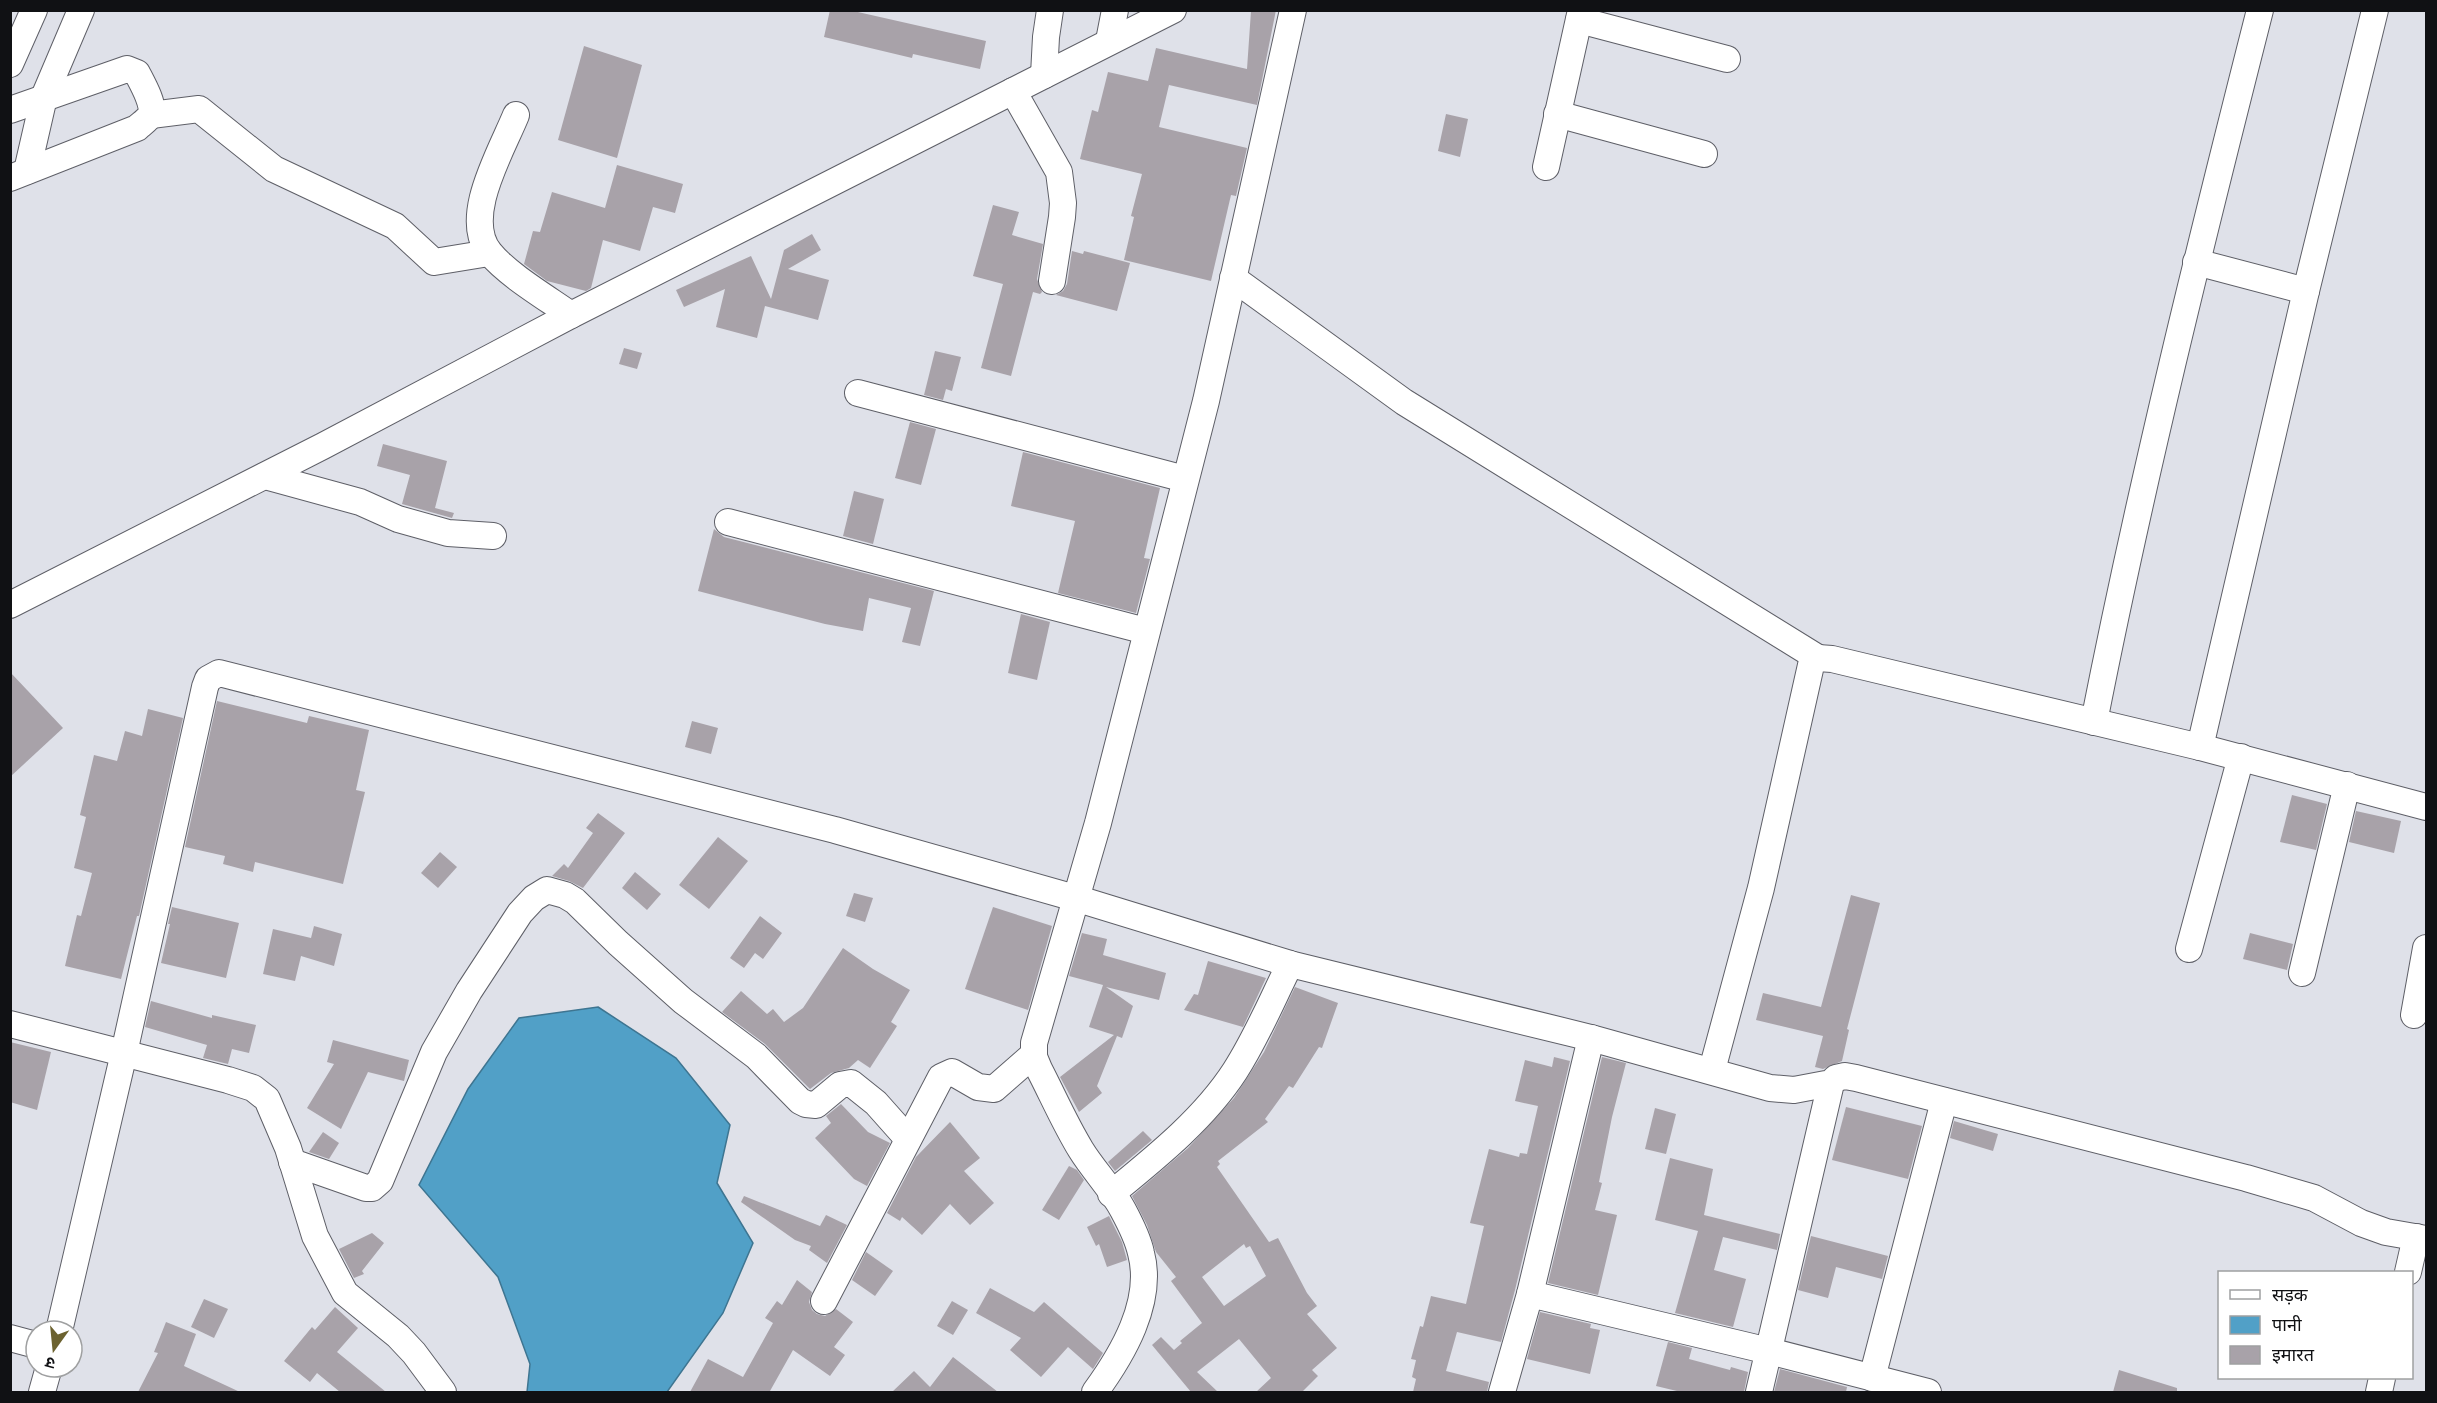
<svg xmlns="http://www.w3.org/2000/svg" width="2437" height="1403" viewBox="0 0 2437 1403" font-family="Rubik,'Noto Sans Devanagari',sans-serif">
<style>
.water{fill:#51a0c7;stroke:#3e7591;stroke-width:1.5}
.building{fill:#a8a2a9;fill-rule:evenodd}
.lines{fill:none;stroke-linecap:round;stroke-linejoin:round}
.minor-casing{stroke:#5e5f67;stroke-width:28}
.minor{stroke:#fff;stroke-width:26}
</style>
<rect width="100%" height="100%" fill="#dfe1e9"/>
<!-- water -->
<polygon class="water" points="598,1007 676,1058 730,1125 717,1183 753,1243 723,1313 667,1392 527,1392 530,1364 498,1277 419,1185 468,1089 519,1018"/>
<!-- building -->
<g class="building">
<polygon points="830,10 849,10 986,41 980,69 913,54 912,58 824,37"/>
<polygon points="1276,10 1257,105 1169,85 1159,127 1247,148 1236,196 1231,195 1211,281 1124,260 1134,217 1131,216 1142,174 1080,159 1092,110 1098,112 1108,72 1148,81 1156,48 1247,69 1251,11"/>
<polygon points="584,46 642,65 617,158 558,140"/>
<polygon points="1446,114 1468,119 1460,157 1438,151"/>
<polygon points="617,165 683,184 675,213 653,207 640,251 603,240 591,288 586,291 547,281 524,264 533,231 540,232 552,192 605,208"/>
<polygon points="993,205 1019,212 1012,235 1043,244 1037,279 1042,292 1040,294 1033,292 1011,376 981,368 1003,284 973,276"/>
<polygon points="812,234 821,250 788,269 829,280 818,320 765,306 757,338 716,327 725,289 684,307 676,290 751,256 771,299 784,250"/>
<polygon points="1072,251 1083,254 1084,251 1130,263 1117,311 1056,295 1063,291 1067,284"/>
<polygon points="624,348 642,353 637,369 619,364"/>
<polygon points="935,351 961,357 952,391 946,389 943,400 924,395"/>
<polygon points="910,422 936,429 921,485 895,478"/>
<polygon points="383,444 447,461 435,508 454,513 452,518 402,504 410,475 377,466"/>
<polygon points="1023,452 1160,488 1144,558 1150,559 1136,613 1058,593 1075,521 1011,506"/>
<polygon points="854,491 884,499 873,544 843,536"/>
<polygon points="714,529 724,537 934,591 920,646 902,642 911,608 869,598 863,631 825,624 698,591"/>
<polygon points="1021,614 1050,622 1037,680 1008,673"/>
<polygon points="10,672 63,728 10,777"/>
<polygon points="217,701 307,723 309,716 369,730 356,790 365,792 343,884 255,862 253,872 223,864 225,856 185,847"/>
<polygon points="148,709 183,718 139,916 137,916 121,979 65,966 77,915 81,916 92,873 74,868 86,817 80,815 94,755 117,761 125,731 142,736"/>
<polygon points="692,721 718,728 711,754 685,747"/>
<polygon points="2292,795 2327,804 2316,850 2280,842"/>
<polygon points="2356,811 2401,821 2394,853 2349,842"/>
<polygon points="598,813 625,833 583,888 569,881 552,876 564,864 568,868 593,833 586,828"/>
<polygon points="718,837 748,861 709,909 679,885"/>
<polygon points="440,852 457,867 438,888 421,873"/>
<polygon points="635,872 661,894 647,910 622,888"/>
<polygon points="854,893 873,898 865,922 846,916"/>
<polygon points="1851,895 1880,903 1847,1029 1849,1030 1842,1061 1823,1069 1815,1067 1823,1036 1756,1020 1763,993 1821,1007"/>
<polygon points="172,907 239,923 226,978 161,963 170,924 168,924"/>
<polygon points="993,907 1052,926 1028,1010 965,989"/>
<polygon points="760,916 782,933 763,959 755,953 744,968 730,958"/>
<polygon points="314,926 342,934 334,966 301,956 295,981 263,974 273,929 311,938"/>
<polygon points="1082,933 1107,939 1103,955 1166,973 1159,1000 1106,987 1133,1006 1122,1038 1117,1036 1097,1086 1102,1093 1079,1112 1060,1077 1114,1035 1089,1027 1103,985 1069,976"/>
<polygon points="2250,933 2293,944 2287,970 2243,959"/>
<polygon points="843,948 873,969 910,990 891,1022 897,1026 870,1068 858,1060 849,1068 831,1073 810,1089 765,1044 722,1012 741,991 767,1014 773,1009 784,1022 803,1008"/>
<polygon points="1208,961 1266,978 1243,1027 1184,1010 1194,994 1198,995"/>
<path d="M1295,987l43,16 -16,45 -3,-1 -26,41 -4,-2 -24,33 3,3 -50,39 2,3 -3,3 52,75 9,-4 29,55 10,13 -10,8 30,34 -25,22 6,6 -16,16h-46l15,-14 -32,-39 -42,33 21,20h-27l-39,-47 9,-8 13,13 8,-7 -2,-2 22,-18 -31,-42 5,-4 -20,-25 -9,-27 -15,-29 56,-48 46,-50 30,-46zM1244,1244l2,4 4,-2 16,30 -42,30 -22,-29z"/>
<polygon points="151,1001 212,1018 212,1015 256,1025 249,1053 232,1049 228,1064 203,1058 207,1045 145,1027"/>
<polygon points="333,1040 409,1060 404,1081 368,1072 341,1129 307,1108 334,1064 327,1062"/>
<polygon points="10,1042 51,1052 37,1110 10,1102"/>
<polygon points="1554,1057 1570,1061 1515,1290 1501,1342 1457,1332 1446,1371 1489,1382 1487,1392 1413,1392 1416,1379 1412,1377 1416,1360 1411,1359 1420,1326 1423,1327 1431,1296 1466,1304 1484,1226 1470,1223 1489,1149 1519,1157 1520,1153 1527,1154 1538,1106 1515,1101 1525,1060 1552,1067"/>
<polygon points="1602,1057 1626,1063 1612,1117 1599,1182 1602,1183 1595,1210 1617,1215 1598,1295 1548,1283"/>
<polygon points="841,1104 868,1132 890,1143 867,1186 854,1179 815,1138 831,1123 826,1116"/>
<polygon points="1846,1107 1922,1126 1908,1179 1832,1160"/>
<polygon points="1655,1108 1676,1114 1666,1154 1645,1149"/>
<polygon points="1954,1121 1998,1134 1993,1151 1950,1138"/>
<polygon points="950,1122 980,1158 964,1171 994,1203 970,1225 950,1204 922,1235 902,1217 900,1221 887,1213 916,1157"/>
<polygon points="1143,1131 1152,1140 1115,1171 1108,1162"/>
<polygon points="323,1132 339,1143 329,1159 309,1152"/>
<polygon points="1670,1158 1713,1169 1704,1215 1780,1234 1777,1250 1723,1237 1714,1270 1746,1279 1733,1327 1675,1313 1698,1231 1655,1220"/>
<polygon points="1069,1166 1077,1170 1084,1180 1059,1220 1042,1210"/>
<polygon points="744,1196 820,1226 826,1215 847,1225 827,1263 809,1250 811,1246 795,1240 741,1202"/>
<polygon points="1109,1216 1122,1242 1127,1260 1107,1267 1099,1244 1096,1246 1087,1227"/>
<polygon points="372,1233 384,1243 362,1271 364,1274 354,1278 339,1249"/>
<polygon points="1811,1236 1888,1256 1882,1279 1836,1267 1828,1298 1798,1290"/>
<polygon points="866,1252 893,1271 875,1296 852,1280"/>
<polygon points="797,1280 812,1292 809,1302 812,1310 817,1314 825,1316 836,1309 853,1322 834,1347 845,1355 830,1376 793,1350 770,1391 773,1392 690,1392 708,1359 743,1377 773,1323 765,1318 777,1301 782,1305"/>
<polygon points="990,1288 1034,1312 1044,1302 1103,1353 1093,1369 1068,1347 1041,1377 1010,1350 1021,1338 976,1313"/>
<polygon points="204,1299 228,1309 214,1338 191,1327"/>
<polygon points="952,1301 968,1310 953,1335 937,1326"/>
<polygon points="335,1307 358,1328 337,1352 386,1392 340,1392 317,1373 310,1382 284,1361 312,1327 315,1330"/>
<polygon points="1540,1312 1591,1324 1590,1328 1600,1330 1590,1374 1527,1359"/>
<polygon points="166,1322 196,1334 184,1366 240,1392 138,1392 158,1353 154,1352"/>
<polygon points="1668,1342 1692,1348 1689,1359 1730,1370 1731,1367 1748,1372 1744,1392 1681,1392 1656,1386"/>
<polygon points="953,1357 998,1392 892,1392 914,1371 930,1387"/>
<polygon points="1780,1369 1847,1387 1846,1392 1774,1392"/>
<polygon points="2119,1370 2177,1388 2177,1392 2113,1392"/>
</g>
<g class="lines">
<!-- minor casing -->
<g class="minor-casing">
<g id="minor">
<polyline points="1579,20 1727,59"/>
<polyline points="1109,41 1115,10"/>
<polyline points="10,64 34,10"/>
<polyline points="1044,75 1046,37 1050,10"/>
<polyline points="1013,91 1059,172 1063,203 1062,217 1052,281"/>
<path d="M10,110l117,-41 10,4c4,8 18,32 14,41 -3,6 -10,10 -14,14l-127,50"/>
<polyline points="1557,114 1704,154"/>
<polyline points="151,115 199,109 274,169 395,226 434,262 489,253"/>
<path d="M516,115c-15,37 -55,103 -26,138 18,22 57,45 81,62"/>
<polyline points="1546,167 1581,10"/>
<polyline points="27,171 44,97 81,10"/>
<polyline points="2196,262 2306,291"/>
<polyline points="1233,278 1404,402 1818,658"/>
<polyline points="858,393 1185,479"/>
<polyline points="265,476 360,502 398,519 448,533 493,536"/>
<polyline points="728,522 1146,631"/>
<polyline points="10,605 323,446 571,315 1173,10"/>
<path d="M2094,722c47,-239 106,-476 166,-712"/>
<polyline points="2200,747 2306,291 2375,10"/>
<polyline points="2189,949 2241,757"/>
<polyline points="2302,973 2347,785"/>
<polyline points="2414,1015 2426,948"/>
<polyline points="10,1024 228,1080 253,1088 267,1099 288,1148 315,1236 345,1293 398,1336 414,1353 443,1392"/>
<polyline points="1712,1070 1761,888 1811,665 1818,658 1832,659 2200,747 2426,807"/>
<polyline points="292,1162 366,1188 372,1188 380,1181 434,1052 469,991 520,913 534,898 547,890 565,895 575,901 618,943 683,1001 756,1056 800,1101 806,1104 816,1105 840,1085 851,1083 876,1103 908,1139"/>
<path d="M1111,1194c44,-36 93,-75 124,-123 22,-34 37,-71 55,-107"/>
<polyline points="2408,1272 2416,1237"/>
<polyline points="1530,1294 1769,1351 1928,1392"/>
<polyline points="824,1301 941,1077 952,1072 978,1087 994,1089 1034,1054"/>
<polyline points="59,1331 124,1053 205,687 208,679 219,673 835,830 1075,898 1290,964 1591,1038 1770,1088 1794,1090 1831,1083 1836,1078 1845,1076 1856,1078 2246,1178 2314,1198 2361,1223 2386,1232 2426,1239"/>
<polyline points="10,1338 36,1345"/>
<polyline points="1872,1378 1944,1101"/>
<polyline points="42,1392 49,1367"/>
<path d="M1095,1392c27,-37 59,-90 46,-139 -3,-14 -11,-30 -18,-43 -11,-21 -29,-39 -42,-60 -16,-26 -28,-54 -42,-81l-5,-12v-14l64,-220 108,-422 87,-391"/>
<polyline points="1502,1392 1530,1294 1591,1038"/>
<polyline points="1759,1392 1831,1083"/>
<polyline points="2379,1392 2382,1378"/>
</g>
</g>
<!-- minor -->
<use href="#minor" class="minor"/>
</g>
<!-- border -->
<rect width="2437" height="1403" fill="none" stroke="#101114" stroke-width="24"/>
<!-- legend -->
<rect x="2218" y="1271" width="195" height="108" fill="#ffffff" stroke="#9fa0a1" stroke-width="1.5"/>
<rect x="2230" y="1290" width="30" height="9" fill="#ffffff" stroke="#9fa0a1" stroke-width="1.5"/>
<text x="2272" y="1301" font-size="18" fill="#101114">सड़क</text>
<rect x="2230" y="1316" width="30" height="18" fill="#51a0c7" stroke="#9fa0a1" stroke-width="1.5"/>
<text x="2272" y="1331" font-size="18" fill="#101114">पानी</text>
<rect x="2230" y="1346" width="30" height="18" fill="#a8a2a9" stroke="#9fa0a1" stroke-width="1.5"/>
<text x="2272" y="1361" font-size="18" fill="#101114">इमारत</text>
<!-- north arrow -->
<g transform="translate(54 1349) rotate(195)"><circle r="28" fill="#ffffff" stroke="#9fa0a1" stroke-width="1.5"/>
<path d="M0-4.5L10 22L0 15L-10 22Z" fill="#6c622f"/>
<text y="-9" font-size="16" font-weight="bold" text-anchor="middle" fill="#101114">उ</text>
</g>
</svg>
